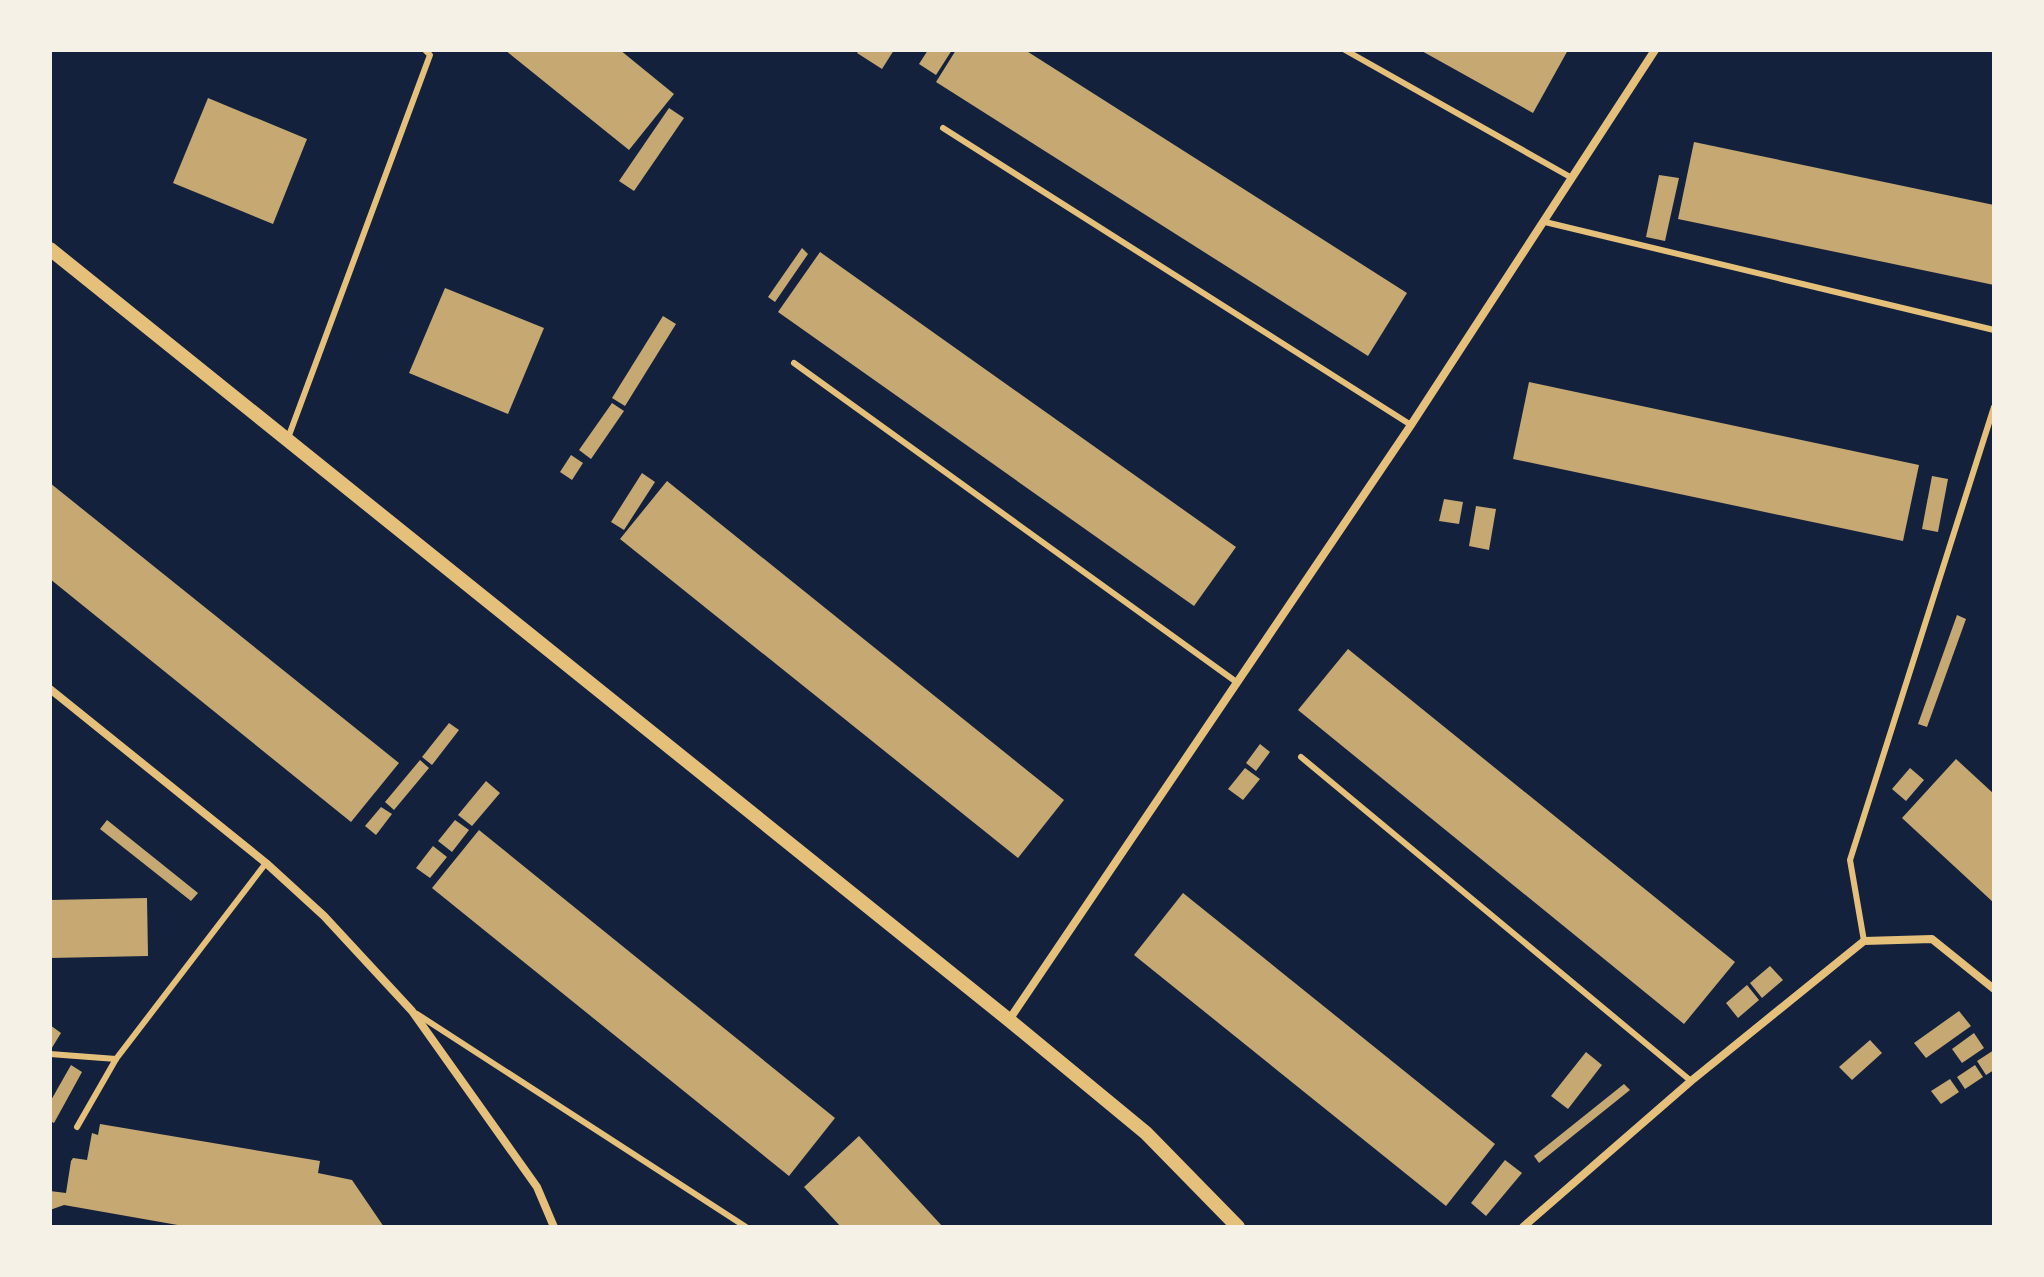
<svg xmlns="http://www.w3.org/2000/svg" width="2044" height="1277" viewBox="0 0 2044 1277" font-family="'Sofia Sans Condensed',sans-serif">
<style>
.building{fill:#c6a872}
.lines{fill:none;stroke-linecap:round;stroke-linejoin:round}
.service{stroke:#e5c07b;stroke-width:6}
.minor{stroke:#e5c07b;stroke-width:8}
.tertiary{stroke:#e5c07b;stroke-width:14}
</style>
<rect width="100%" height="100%" fill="#14213d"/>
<!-- building -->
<g class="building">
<polygon points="505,50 620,50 674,94 629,150"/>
<polygon points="859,50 894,50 882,69 857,53"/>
<polygon points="928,50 952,50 936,75 919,64"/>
<polygon points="956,50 1025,50 1407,293 1368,356 936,82"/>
<polygon points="1420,50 1568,50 1533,113"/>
<polygon points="208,98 307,139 273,224 173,183"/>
<polygon points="669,108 684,118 634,191 619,181"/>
<polygon points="1694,142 1994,205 1994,285 1678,219"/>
<polygon points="1659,175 1679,178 1665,241 1646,237"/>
<polygon points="802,248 808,254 775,302 768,297"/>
<polygon points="820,252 1236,547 1194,606 778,312"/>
<polygon points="445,288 544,328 508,414 409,373"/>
<polygon points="663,316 676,324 625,406 612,398"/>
<polygon points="1529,382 1919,465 1903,541 1513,459"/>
<polygon points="612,403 624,411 591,459 579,450"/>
<polygon points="571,455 583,463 572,480 560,472"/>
<polygon points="642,473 655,482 624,530 611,522"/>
<polygon points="1932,476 1948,479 1938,532 1922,529"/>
<polygon points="667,481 1064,800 1018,858 620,539"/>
<polygon points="50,483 399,763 351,822 50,579"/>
<polygon points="1444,499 1463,502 1459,524 1439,521"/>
<polygon points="1476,506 1496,509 1489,550 1469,546"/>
<polygon points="1957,615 1966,619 1927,727 1918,724"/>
<polygon points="1348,649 1735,962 1684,1024 1298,710"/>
<polygon points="449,723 459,730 432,765 422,757"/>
<polygon points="1260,744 1270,752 1256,771 1246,763"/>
<polygon points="1956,759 1994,794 1994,903 1902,818"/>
<polygon points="420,760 429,768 394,810 385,802"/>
<polygon points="1245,768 1260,779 1243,800 1228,789"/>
<polygon points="1910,768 1924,780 1906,801 1892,789"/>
<polygon points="486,781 500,793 472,826 458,815"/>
<polygon points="381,807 392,814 376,835 365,826"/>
<polygon points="107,820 198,893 191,901 100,829"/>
<polygon points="455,820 469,830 452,852 438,841"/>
<polygon points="479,830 835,1118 789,1176 432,888"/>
<polygon points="433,846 447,857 430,878 416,868"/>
<polygon points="1183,893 1495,1144 1446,1206 1134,955"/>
<polygon points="147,898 148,956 50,958 50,900"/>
<polygon points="1770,966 1783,980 1762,998 1750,983"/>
<polygon points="1747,985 1759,1000 1738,1018 1726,1003"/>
<polygon points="1959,1011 1971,1026 1926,1058 1914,1043"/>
<polygon points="50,1025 61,1033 50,1051"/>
<polygon points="1974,1033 1984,1048 1962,1063 1952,1049"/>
<polygon points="1870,1040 1882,1053 1852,1080 1839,1067"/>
<polygon points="1994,1050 1994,1070 1986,1075 1977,1061"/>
<polygon points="1586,1052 1602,1065 1568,1109 1551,1096"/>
<polygon points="71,1065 82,1072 54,1123 50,1121 50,1102"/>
<polygon points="1975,1065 1983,1077 1965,1089 1957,1077"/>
<polygon points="1950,1079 1959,1092 1941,1104 1931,1091"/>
<polygon points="1624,1084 1630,1090 1539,1163 1534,1156"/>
<polygon points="100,1124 320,1161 318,1173 352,1180 384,1227 189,1227 64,1205 50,1210 50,1191 66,1193 71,1161 73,1158 87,1160 92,1133 98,1135"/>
<polygon points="859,1136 943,1227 841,1227 804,1187"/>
<polygon points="1505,1160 1522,1173 1486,1216 1471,1203"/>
</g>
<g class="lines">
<!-- service -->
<g class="service">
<polyline points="1345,50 1572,178"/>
<polyline points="943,128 1411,425"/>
<polyline points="1545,222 1994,330"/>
<polyline points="794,363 1235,681"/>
<polyline points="288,438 430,55 425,50"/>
<polyline points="1301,757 1691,1081"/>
<polyline points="1864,941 1850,860 1994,407"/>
<polyline points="417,1014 746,1227"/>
<polyline points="50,1054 116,1059"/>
<polyline points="77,1127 116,1059 266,863"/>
</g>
<!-- minor -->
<g class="minor">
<polyline points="50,689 266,863 324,916 412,1011 537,1187 554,1227"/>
<polyline points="1009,1020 1411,425 1655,50"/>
<polyline points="1523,1227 1691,1081 1864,941 1932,939 1994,989"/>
</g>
<!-- tertiary -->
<polyline class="tertiary" points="50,249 1009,1020 1146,1133 1238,1227"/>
</g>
<!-- border -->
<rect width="2044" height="1277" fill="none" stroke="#f6f1e7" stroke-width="104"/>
</svg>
